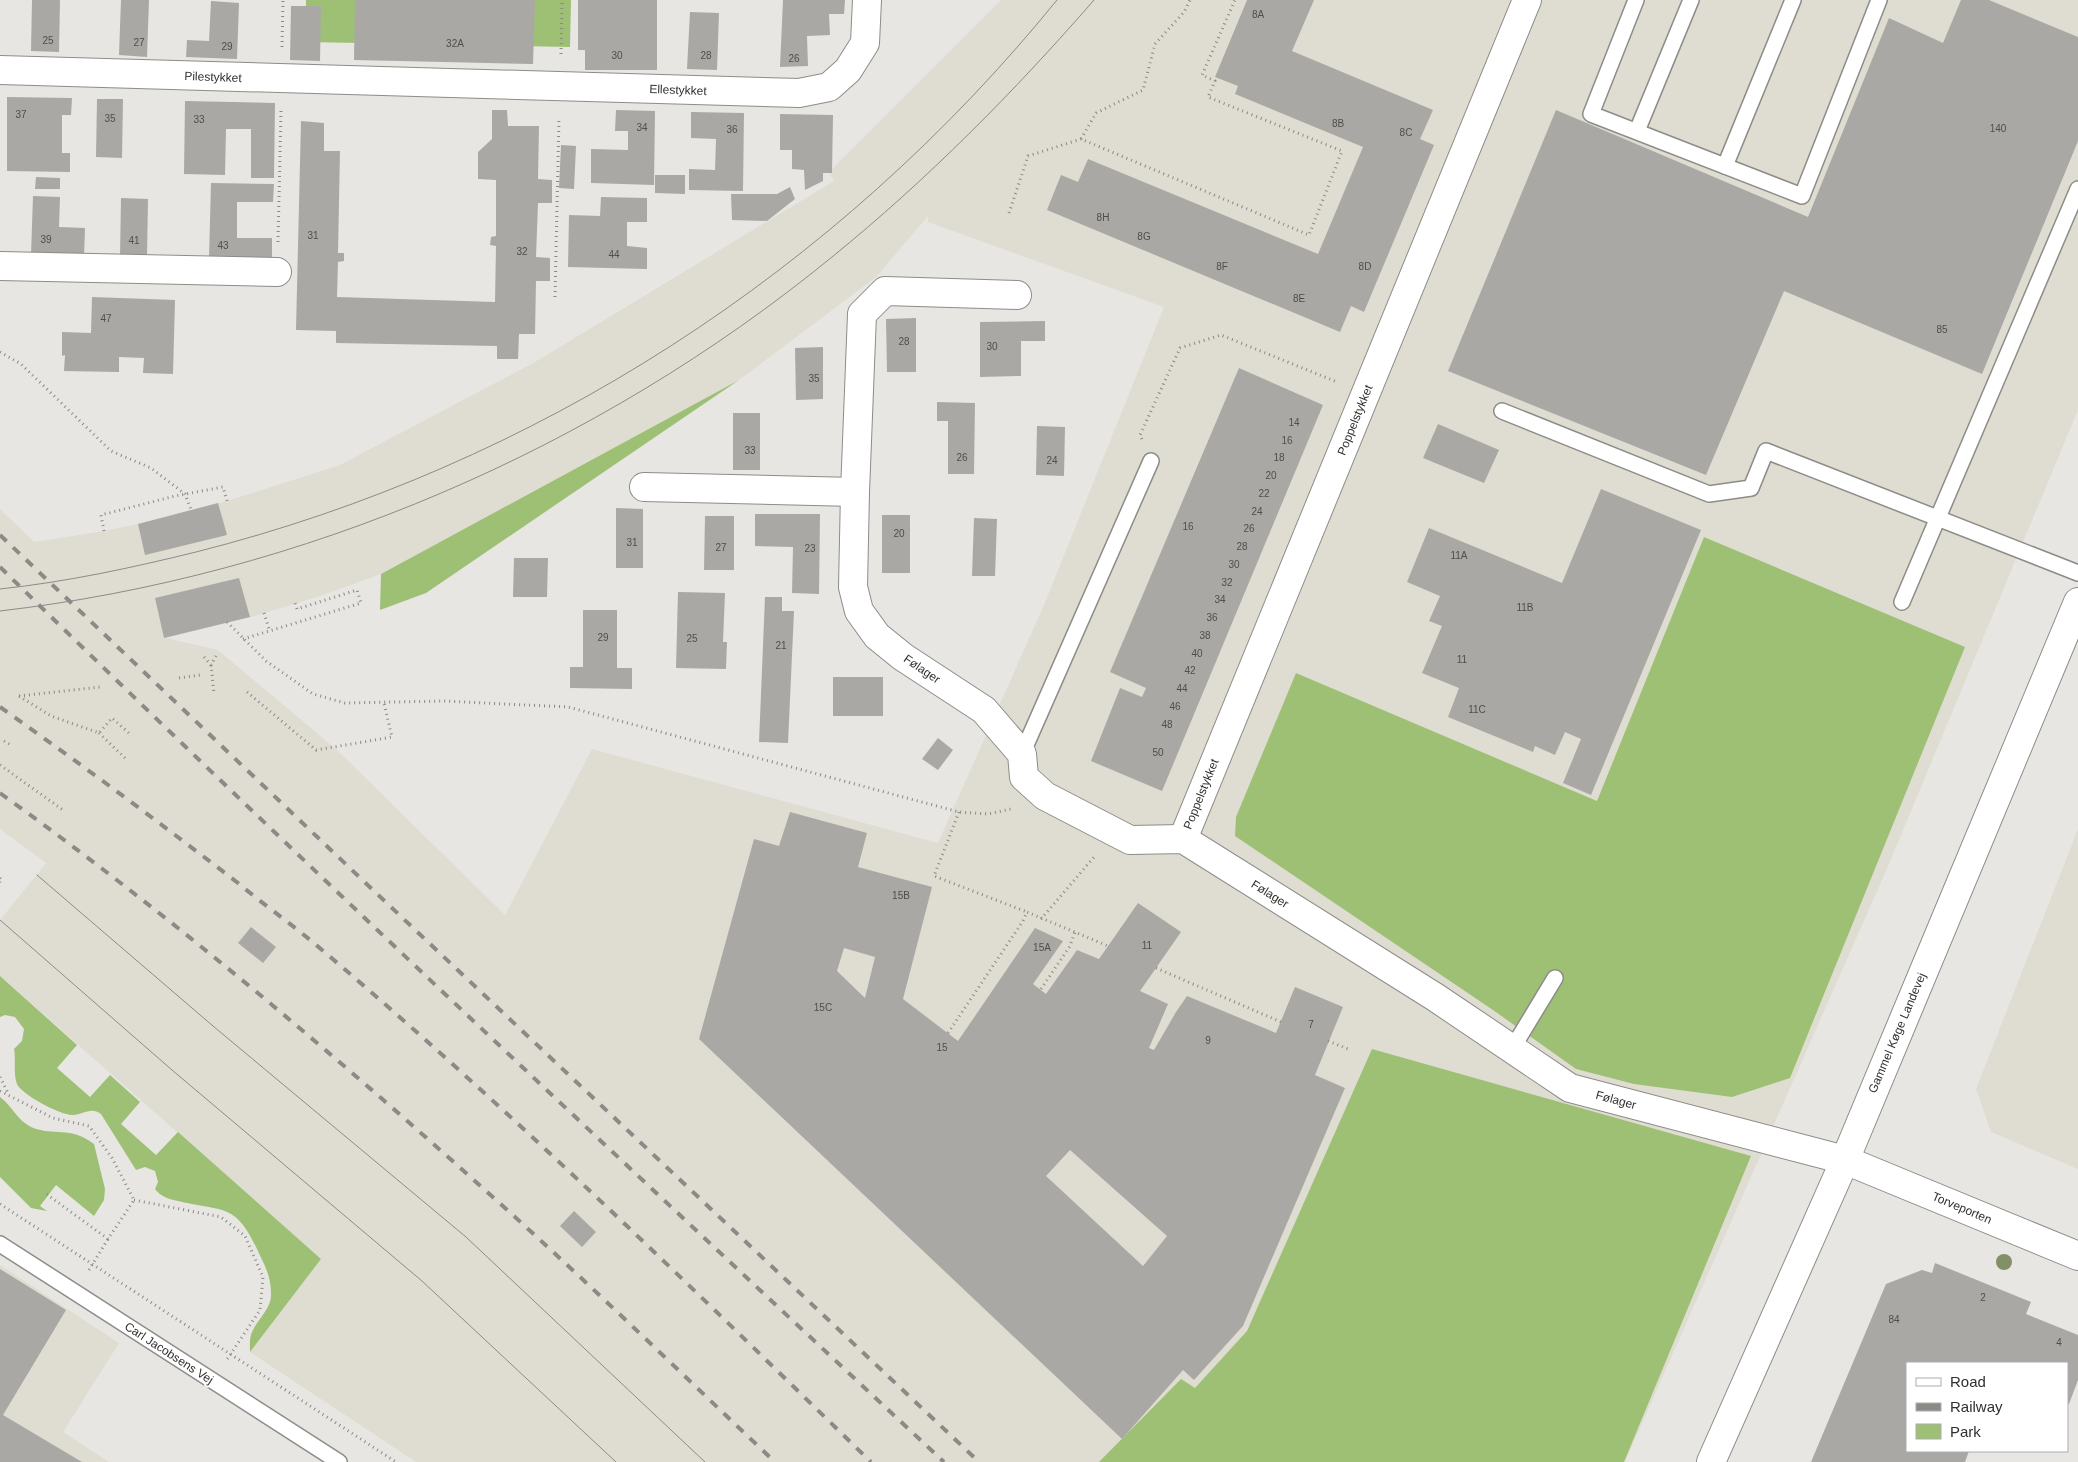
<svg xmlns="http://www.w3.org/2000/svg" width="2078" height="1462" viewBox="0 0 2078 1462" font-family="Arial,sans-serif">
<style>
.built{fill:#dfddd1;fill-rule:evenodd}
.green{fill:#9dc075}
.building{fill:#a9a8a4;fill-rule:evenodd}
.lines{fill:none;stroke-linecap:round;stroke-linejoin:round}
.lane-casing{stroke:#8d8c88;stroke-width:18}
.street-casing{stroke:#8d8c88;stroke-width:30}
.secondary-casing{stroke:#8d8c88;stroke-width:30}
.path{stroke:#8a8986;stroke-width:3;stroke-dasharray:1 4;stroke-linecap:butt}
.lane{stroke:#fff;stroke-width:15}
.street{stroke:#fff;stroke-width:28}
.secondary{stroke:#fff;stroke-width:28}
.tram{stroke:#8b8a87;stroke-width:1}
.rail{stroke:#8b8a87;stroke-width:4;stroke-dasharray:9 9;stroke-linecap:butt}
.path-bridge{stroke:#8a8986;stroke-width:3;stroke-dasharray:1 4;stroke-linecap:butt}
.tree{fill:#829068}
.labels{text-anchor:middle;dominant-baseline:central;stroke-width:4;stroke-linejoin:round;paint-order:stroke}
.number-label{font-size:10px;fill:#4f4e4c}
.street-label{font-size:12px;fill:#31302f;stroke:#fff}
</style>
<rect width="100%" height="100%" fill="#e7e6e2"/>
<!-- built -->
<g class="built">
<path d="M1001,0h1077v410l-189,454 -264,598h-1209l-166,-110 71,-93 -321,-283v-56l46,-57 -46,-34v-320l34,33 70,-11 34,-7 89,-23 113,-36 195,-103 299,-181 -5,-9zM928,216v6l236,85 -120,298 -106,238 -346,-94 -87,166 -168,-165 -119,-100 -52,-12 89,-22 68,-21 58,-21 358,-194 137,-103z"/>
<polygon points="2078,829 2078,1169 1991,1132 1976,1089"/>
<polygon points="0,1265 119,1343 63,1432 109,1462 0,1462"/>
</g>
<!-- green -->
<g class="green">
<polygon points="306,0 571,0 570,47 306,42"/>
<polygon points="739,380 426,593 380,610 381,574"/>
<polygon points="1704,537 1965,647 1790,1078 1732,1097 1634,1084 1576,1069 1493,1010 1235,836 1236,817 1296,673 1597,801"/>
<path d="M0,976l77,69 -20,23 33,29 20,-22 30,27 -19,22 35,31 22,-23 143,127 -71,93c0,-7 -1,-15 3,-22 6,-13 19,-22 18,-37 0,-17 -7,-29 -14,-44 -22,-47 -34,-37 -79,-48 -9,-2 -17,-4 -23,-12l3,-7 -3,-11 -10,-4 -9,3 -35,-56c-11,-8 -18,2 -30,1 -12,-1 -49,-20 -54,-31 -4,-10 -1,-25 -3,-35l8,-8 2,-12 -9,-12 -10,-2 -5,2z"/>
<polygon points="1372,1049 1751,1156 1624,1462 1099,1462 1181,1379 1195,1388 1247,1331"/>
<path d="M0,1097c12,9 17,23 31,30 24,10 38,-2 63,17l11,45 -1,11 -10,16 -38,-31 -16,21 7,5 -16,-3 -31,-31z"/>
</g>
<!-- building -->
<g class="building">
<polygon points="32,0 60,0 59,52 31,51"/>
<polygon points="121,0 149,0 147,57 119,55"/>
<polygon points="355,0 535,0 533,64 354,60"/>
<polygon points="578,0 657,0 657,70 585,70 585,50 578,50"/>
<polygon points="783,0 845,0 844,14 829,14 830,35 807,36 808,66 780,67"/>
<polygon points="1247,0 1314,0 1292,51 1433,110 1420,139 1434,145 1364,312 1351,306 1340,332 1047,210 1061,175 1078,182 1088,159 1318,254 1363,147 1235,94 1238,86 1215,77"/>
<polygon points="1961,0 1989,0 2078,37 2078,141 1982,374 1784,291 1706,475 1448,371 1556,110 1808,217 1889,18 1943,43"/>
<polygon points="211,1 239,3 237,59 186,57 187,40 209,41"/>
<polygon points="291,6 321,6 320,61 290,60"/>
<polygon points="690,12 719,13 717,70 687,69"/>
<polygon points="7,97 72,98 71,115 62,115 62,153 70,153 70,172 7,171"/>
<polygon points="97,99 123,99 122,158 96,157"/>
<polygon points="185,101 275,103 274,178 251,178 251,129 226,129 225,175 184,174"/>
<polygon points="492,110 507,110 508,126 539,126 538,179 552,180 552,203 538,203 536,257 550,258 550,281 536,281 535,334 519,334 518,359 497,359 497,346 336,343 336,331 296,330 301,121 324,123 324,151 340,151 338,253 344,253 344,261 338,262 337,297 495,302 496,246 490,245 491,237 496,236 496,180 478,179 478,152 492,139"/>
<polygon points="616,110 655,111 654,185 591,183 591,149 628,150 628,131 615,131"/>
<polygon points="691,112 744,113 743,191 689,190 689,169 715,170 716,139 691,138"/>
<polygon points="780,114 833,115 832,173 823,173 823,181 805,190 804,170 792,169 792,150 780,150"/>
<polygon points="561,145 576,146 574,189 559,188"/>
<polygon points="655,175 685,175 685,194 655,193"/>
<polygon points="36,177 60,178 60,189 35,189"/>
<polygon points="211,183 274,184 273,202 237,202 237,238 272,238 272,260 209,259"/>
<polygon points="790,187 795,199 767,221 732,220 731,194 777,194"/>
<polygon points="33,196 60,197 59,227 85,228 84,257 31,255"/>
<polygon points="601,197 647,198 647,222 627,222 627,246 647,248 647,269 568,267 569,215 600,216"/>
<polygon points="121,198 148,199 147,257 120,257"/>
<polygon points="92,297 175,300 173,374 143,373 144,358 119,357 119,372 64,371 65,355 62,356 62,332 91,333"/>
<polygon points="916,318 916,372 887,372 886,319"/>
<polygon points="1045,321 1045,341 1021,341 1021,376 980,377 980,322"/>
<polygon points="823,347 823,399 796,400 795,348"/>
<polygon points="1239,368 1323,405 1162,791 1091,761 1120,688 1142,697 1146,688 1110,672"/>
<polygon points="937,402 975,403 974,474 948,474 948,421 937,421"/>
<rect x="733" y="413" width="27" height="57"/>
<polygon points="1438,424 1499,450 1484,483 1423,458"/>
<polygon points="1037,426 1065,427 1064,476 1036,475"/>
<polygon points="1601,489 1701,530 1591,795 1563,783 1581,739 1565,732 1555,755 1535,746 1533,752 1448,717 1459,688 1422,673 1442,626 1429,621 1440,596 1407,582 1429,528 1562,583"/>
<polygon points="218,503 227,535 145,555 138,524"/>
<polygon points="616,508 643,509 643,568 616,568"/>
<polygon points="755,514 820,514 819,594 792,593 793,547 755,546"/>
<rect x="882" y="515" width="28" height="58"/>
<polygon points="705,516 734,516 734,570 704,570"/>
<polygon points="974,518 997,519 995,576 972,576"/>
<polygon points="514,558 548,558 547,597 513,597"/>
<polygon points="239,578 250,617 164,638 155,598"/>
<polygon points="678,592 725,593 723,642 727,642 726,669 676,668"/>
<polygon points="765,597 782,597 782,611 794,611 788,743 759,742"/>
<polygon points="583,610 617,610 617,668 632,668 632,689 570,688 570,667 583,667"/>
<rect x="833" y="677" width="50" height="39"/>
<polygon points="938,738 953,750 938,770 922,759"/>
<path d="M790,812l77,21 -9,34 74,20 -29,112 55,42 77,-113 28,13 -30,43 13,10 31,-44 22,9 39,-56 43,29 -41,59 28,13 -19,44 5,2 22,-38 11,-16 89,37 19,-46 48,20 -28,68 30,13 -102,238 -49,54 -11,-10 -61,69 -423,-400 55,-200 25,7zM844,948l31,9 -10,41 -28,-27zM1070,1150l97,86 -24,30 -97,-90z"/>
<polygon points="251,927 276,947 263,963 238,943"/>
<polygon points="574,1211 596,1232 582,1247 560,1226"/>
<polygon points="1935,1263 2031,1302 2026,1314 2078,1335 2078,1380 2069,1404 2067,1404 2067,1363 1907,1363 1907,1451 1969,1451 1965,1462 1811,1462 1886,1284 1922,1270 1932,1273"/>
<polygon points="0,1269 66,1310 3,1415 82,1462 0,1462"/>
</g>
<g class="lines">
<!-- lane casing -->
<g class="lane-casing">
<g id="lane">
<polyline points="1636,0 1591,114 1802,196 1879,0"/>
<polyline points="1637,131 1691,0"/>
<polyline points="1725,166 1793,0"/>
<polyline points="1502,411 1709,494 1751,488 1766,451 2078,573"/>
<polyline points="1902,602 2078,189"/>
<polyline points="1022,754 1151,461"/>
<polyline points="1512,1049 1555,978"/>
<polyline points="0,1244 339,1462"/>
</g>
</g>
<!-- street casing -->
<g class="street-casing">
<g id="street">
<polyline points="0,70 799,93 829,87 848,70 865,43 867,0"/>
<polyline points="0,266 277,272"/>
<polyline points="1017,295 885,291 862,314 855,492 853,587 859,611 877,636 903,657 984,710 1022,754 1024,777 1045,796 1130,840 1183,839 1435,997 1570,1088 1845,1160 2078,1256"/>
<polyline points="644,487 855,492"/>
<polyline points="1183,839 1527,0"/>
</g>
</g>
<!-- secondary casing -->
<g class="secondary-casing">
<polyline id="secondary" points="1711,1462 1845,1160 2078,602"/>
</g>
<!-- path -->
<g class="path">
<polyline points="282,47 283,0"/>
<polyline points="561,54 562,0"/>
<polyline points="1081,139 1096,113 1143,90 1155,44 1184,12 1190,0"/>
<polyline points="1009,213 1028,156 1081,139 1309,235 1342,151 1208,97 1215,81 1202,75 1235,0"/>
<polyline points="278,242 281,111"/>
<polyline points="555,297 559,118"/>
<polyline points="0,352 21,364 111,451 151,468 185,494 192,512"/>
<polyline points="1142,439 1140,435 1180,348 1221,335 1337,382"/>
<polyline points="104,531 101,515 175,496 223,487 227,501"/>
<polyline points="264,613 270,632"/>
<polyline points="227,622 266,661 313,694 345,703 444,701 568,707 959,812 988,814 1011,809"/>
<polyline points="243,639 361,603 357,590 297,609 295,603"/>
<polyline points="204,657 211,665 216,656"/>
<polyline points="179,678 200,675"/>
<polyline points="247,692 316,750 392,737 384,703"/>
<polyline points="19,696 51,716 99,733 112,718 130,734"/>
<polyline points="19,696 100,687"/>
<polyline points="99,733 126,759"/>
<polyline points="4,741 11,745"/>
<polyline points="0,765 63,810"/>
<polyline points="959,812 934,876 1027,912"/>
<polyline points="0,878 2,880 0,882"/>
<polyline points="1041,919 1095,856"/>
<polyline points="1156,968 1281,1022"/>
<polyline points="1041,989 1070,946 1075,932"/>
<polyline points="948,1033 1023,921 1027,912 1108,946"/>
<polyline points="1328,1041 1348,1049"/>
<polyline points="0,1077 9,1095"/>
<polyline points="0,1091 53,1118 89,1126 112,1158 134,1200 108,1239 45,1193"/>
<polyline points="134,1200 221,1217 245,1236 263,1277 260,1310 226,1361"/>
<polyline points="0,1204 396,1462"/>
<polyline points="89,1270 108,1239"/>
</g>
<!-- lane -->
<use href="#lane" class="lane"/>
<!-- street -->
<use href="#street" class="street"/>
<!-- secondary -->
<use href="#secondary" class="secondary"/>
<!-- tram -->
<g class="tram">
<path d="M0,589c66,-7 131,-21 196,-37 340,-86 640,-280 861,-552"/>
<path d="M0,611c302,-35 596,-161 832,-354 95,-77 182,-165 262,-257"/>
<polyline points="37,875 213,1026 466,1237 705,1462"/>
<polyline points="0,920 172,1070 422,1281 616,1462"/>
</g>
<!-- rail -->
<g class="rail">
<polyline points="0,535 374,891 979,1462"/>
<path d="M0,567c310,303 627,599 944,895"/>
<path d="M0,707c81,57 160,116 238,176 25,21 52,40 77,61 194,164 374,341 556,518"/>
<path d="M0,793c177,127 343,269 505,415 92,83 180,169 270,254"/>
</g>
<!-- path-bridge -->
<polyline class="path-bridge" points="211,665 214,694"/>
</g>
<!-- trees -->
<circle class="tree" cx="2004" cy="1262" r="8"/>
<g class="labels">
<!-- number labels -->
<g class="number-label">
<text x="1258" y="14">8A</text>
<text x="48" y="40">25</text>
<text x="139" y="42">27</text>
<text x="455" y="43">32A</text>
<text x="227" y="46">29</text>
<text x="617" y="55">30</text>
<text x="706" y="55">28</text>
<text x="794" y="58">26</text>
<text x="21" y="114">37</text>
<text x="110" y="118">35</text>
<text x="199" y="119">33</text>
<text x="1338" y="123">8B</text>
<text x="642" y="127">34</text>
<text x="1998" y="128">140</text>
<text x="732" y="129">36</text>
<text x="1406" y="132">8C</text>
<text x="1103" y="217">8H</text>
<text x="313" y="235">31</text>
<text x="1144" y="236">8G</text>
<text x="46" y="239">39</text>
<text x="134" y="240">41</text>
<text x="223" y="245">43</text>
<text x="522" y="251">32</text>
<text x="614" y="254">44</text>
<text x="1222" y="266">8F</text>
<text x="1365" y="266">8D</text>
<text x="1299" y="298">8E</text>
<text x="106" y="318">47</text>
<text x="1942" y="329">85</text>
<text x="904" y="341">28</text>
<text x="992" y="346">30</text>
<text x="814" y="378">35</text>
<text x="1294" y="422">14</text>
<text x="1287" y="440">16</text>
<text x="750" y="450">33</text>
<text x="962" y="457">26</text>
<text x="1279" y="457">18</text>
<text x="1052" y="460">24</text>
<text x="1271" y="475">20</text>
<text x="1264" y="493">22</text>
<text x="1257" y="511">24</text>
<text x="1188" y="526">16</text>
<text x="1249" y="528">26</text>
<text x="899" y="533">20</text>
<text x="632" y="542">31</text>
<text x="1242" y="546">28</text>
<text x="721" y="547">27</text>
<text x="810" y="548">23</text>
<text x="1459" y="555">11A</text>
<text x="1234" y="564">30</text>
<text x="1227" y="582">32</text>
<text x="1220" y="599">34</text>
<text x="1525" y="607">11B</text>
<text x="1212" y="617">36</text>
<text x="1205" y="635">38</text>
<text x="603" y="637">29</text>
<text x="692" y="638">25</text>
<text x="781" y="645">21</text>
<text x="1197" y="653">40</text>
<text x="1462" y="659">11</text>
<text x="1190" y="670">42</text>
<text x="1182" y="688">44</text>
<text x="1175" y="706">46</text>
<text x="1477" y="709">11C</text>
<text x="1167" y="724">48</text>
<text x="1158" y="752">50</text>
<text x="901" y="895">15B</text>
<text x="1147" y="945">11</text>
<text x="1042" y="947">15A</text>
<text x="823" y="1007">15C</text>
<text x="1311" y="1024">7</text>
<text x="1208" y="1040">9</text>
<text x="942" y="1047">15</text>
<text x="1983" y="1297">2</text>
<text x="1894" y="1319">84</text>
<text x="2059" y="1342">4</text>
</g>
<!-- street labels -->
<g class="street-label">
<text transform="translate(213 77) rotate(2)">Pilestykket</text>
<text transform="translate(678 90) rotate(2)">Ellestykket</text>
<text transform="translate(1355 420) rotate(-68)">Poppelstykket</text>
<text transform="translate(922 669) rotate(34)">Følager</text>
<text transform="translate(1201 794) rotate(-68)">Poppelstykket</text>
<text transform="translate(1270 894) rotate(32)">Følager</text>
<text transform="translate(1897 1033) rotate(-67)">Gammel Køge Landevej</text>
<text transform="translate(1616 1100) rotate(15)">Følager</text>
<text transform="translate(1962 1208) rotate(23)">Torveporten</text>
<text transform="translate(169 1353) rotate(33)">Carl Jacobsens Vej</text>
</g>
</g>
<!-- legend -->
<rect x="1906" y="1362" width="162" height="90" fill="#ffffff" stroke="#adacac"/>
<rect x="1916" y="1378" width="25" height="8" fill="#ffffff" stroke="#adacac"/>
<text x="1950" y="1387" font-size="15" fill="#31302f">Road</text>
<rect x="1916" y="1403" width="25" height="8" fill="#8b8a87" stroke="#adacac"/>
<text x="1950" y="1412" font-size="15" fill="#31302f">Railway</text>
<rect x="1916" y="1424" width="25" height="15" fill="#9dc075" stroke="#adacac"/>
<text x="1950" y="1437" font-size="15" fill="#31302f">Park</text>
</svg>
